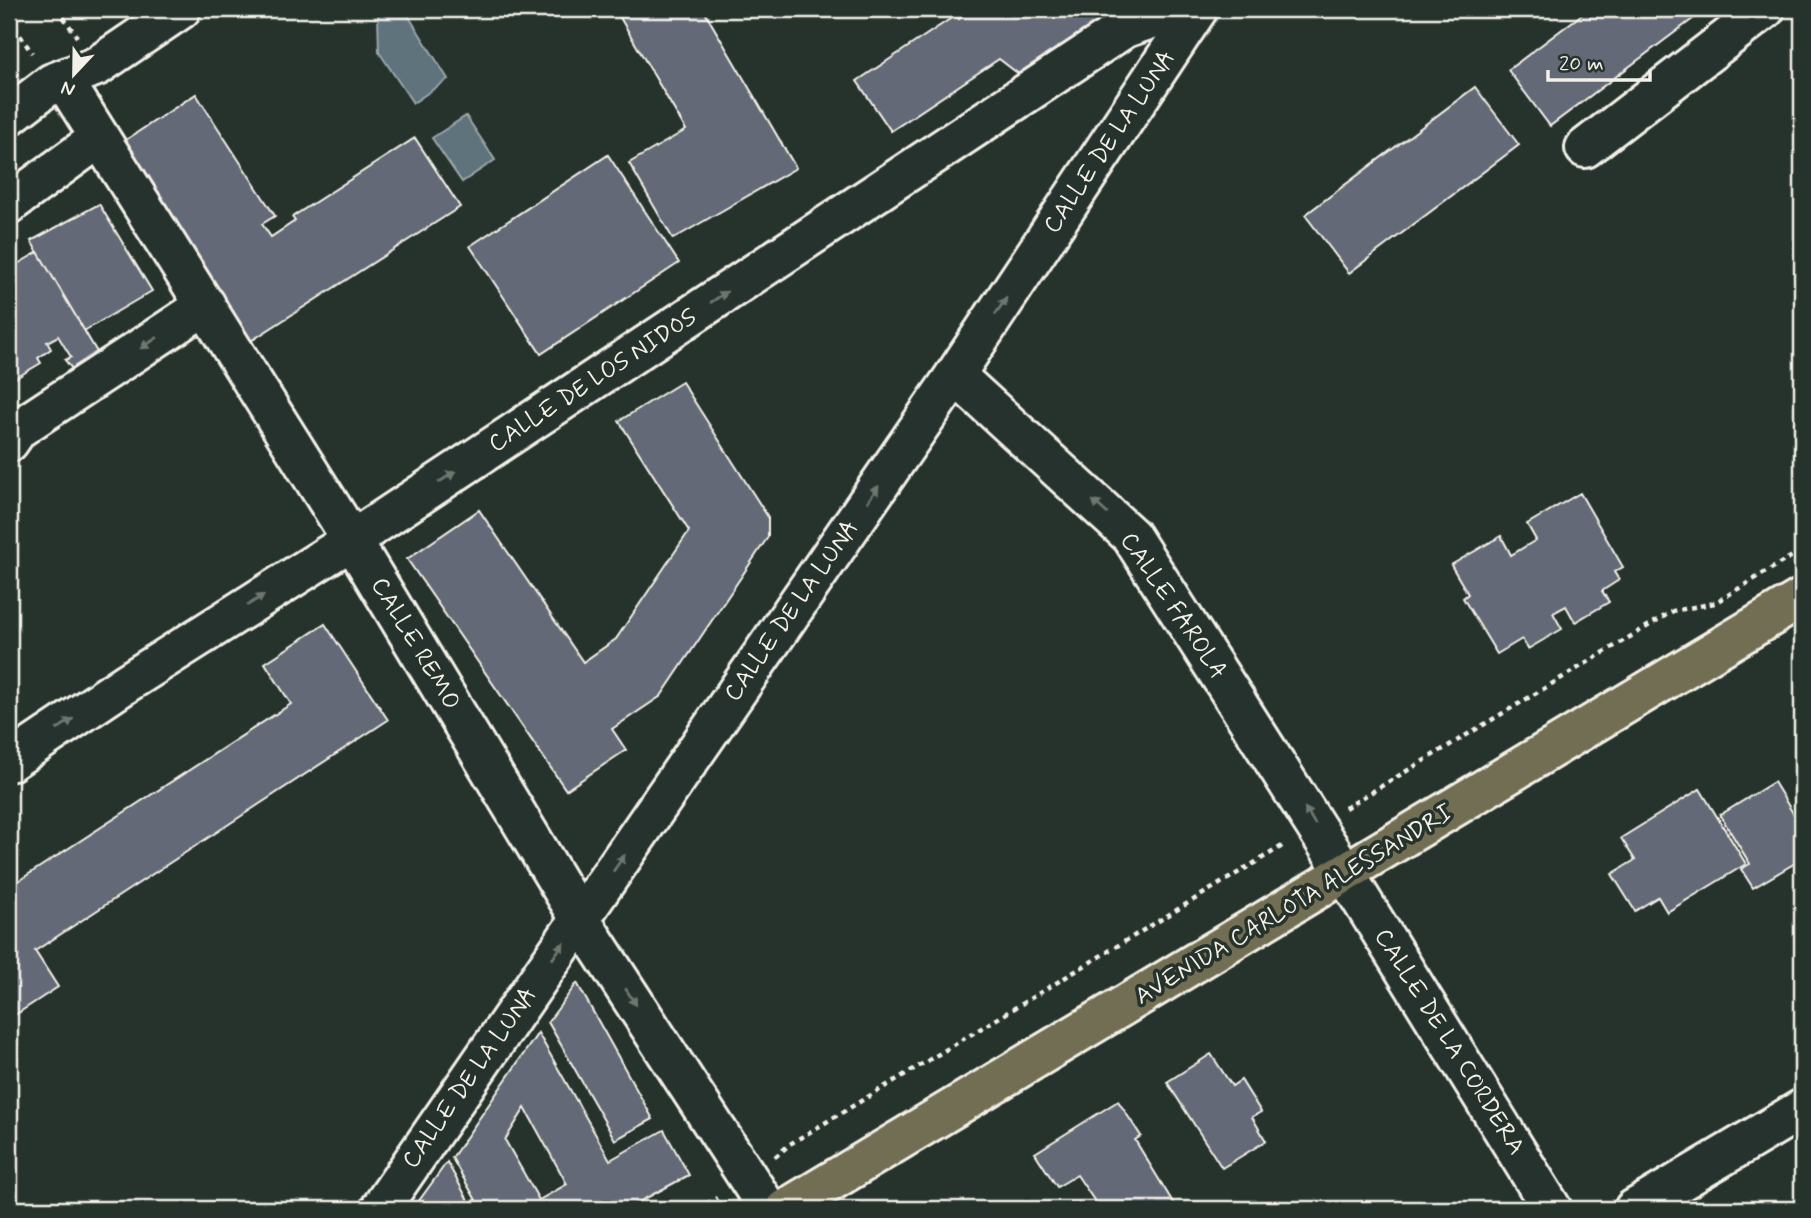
<svg xmlns="http://www.w3.org/2000/svg" width="1811" height="1218" viewBox="0 0 1811 1218" font-family="Mynerve,sans-serif">
<style>
.water{fill:#5f737b;stroke:#9ba5a7;stroke-width:2}
.building{fill:#646976;stroke:#f4f1e8;stroke-width:2;fill-rule:evenodd}
.lines{fill:none;stroke-linecap:round;stroke-linejoin:round}
.minor-casing{stroke:#f4f1e8;stroke-width:44}
.major-casing{stroke:#f4f1e8;stroke-width:44}
.path{stroke:#f4f1e8;stroke-width:4.5;stroke-dasharray:5 5;stroke-linecap:butt}
.minor{stroke:#26332d;stroke-width:38}
.major{stroke:#726e52;stroke-width:38}
.oneway{fill:#6e766e}
.labels{text-anchor:middle;dominant-baseline:central;stroke-width:7;stroke-linejoin:round;paint-order:stroke}
.street-label{font-size:24px;fill:#f4f1e8;stroke:#26332d}
</style>
<rect width="100%" height="100%" fill="#26332d"/>
<filter id="ink" filterUnits="userSpaceOnUse"><feTurbulence type="fractalNoise" baseFrequency=".0143" numOctaves="2"/><feDisplacementMap in="SourceGraphic" scale="14" xChannelSelector="R" yChannelSelector="G"/><feConvolveMatrix kernelMatrix="1 2 1 2 8 2 1 2 1" color-interpolation-filters="sRGB"/></filter>
<g filter="url(#ink)">
<!-- water -->
<g class="water">
<polygon points="389,9 404,9 448,79 413,103 379,52 378,15"/>
<polygon points="466,116 495,160 462,182 432,138"/>
</g>
<!-- building -->
<g class="building">
<polygon points="615,9 703,9 796,168 673,239 629,163 686,130"/>
<polygon points="970,9 1116,9 1117,10 1020,75 999,59 891,131 857,81 956,15 959,19"/>
<polygon points="1589,9 1706,9 1550,126 1508,70"/>
<polygon points="1475,87 1519,145 1349,273 1305,215"/>
<polygon points="196,94 275,216 262,224 271,237 295,221 292,217 415,138 460,207 243,346 115,147"/>
<polygon points="608,155 679,263 541,354 470,246"/>
<polygon points="99,204 152,291 84,331 31,241"/>
<polygon points="38,252 101,359 77,375 65,360 71,357 58,336 47,342 51,349 38,358 41,363 9,382 9,269"/>
<polygon points="682,382 768,517 768,537 661,696 612,729 626,750 566,790 407,559 479,510 583,662 616,639 689,531 619,421"/>
<polygon points="1580,493 1623,567 1614,572 1619,580 1602,591 1609,602 1575,622 1566,606 1553,613 1562,629 1528,649 1522,639 1497,654 1463,598 1468,594 1451,565 1501,536 1511,555 1536,540 1527,524"/>
<polygon points="325,624 388,720 35,951 58,987 9,1019 9,887 291,704 265,663"/>
<polygon points="1774,782 1802,828 1802,859 1753,888 1741,869 1750,864 1720,815"/>
<polygon points="1700,789 1746,864 1667,912 1658,897 1635,911 1612,874 1635,860 1621,838"/>
<polygon points="577,983 653,1119 615,1140 548,1022"/>
<path d="M538,1033l72,127 54,-30 25,45 -63,34h-145l-29,-51zM525,1108l42,76 -28,16 -34,-60z"/>
<polygon points="1211,1054 1232,1086 1241,1080 1261,1112 1252,1117 1266,1141 1222,1168 1167,1082"/>
<polygon points="1118,1101 1141,1136 1135,1140 1177,1209 1100,1209 1077,1175 1057,1187 1035,1153"/>
<polygon points="447,1162 473,1209 413,1209"/>
</g>
<g class="lines">
<!-- minor casing -->
<g class="minor-casing">
<g id="minor">
<polyline points="63,79 352,540 580,919 768,1209"/>
<polyline points="9,116 52,83 97,66 181,9"/>
<polyline points="1585,148 1765,9"/>
<polyline points="9,204 98,139"/>
<polyline points="955,375 1131,536 1330,849 1552,1209"/>
<polyline points="9,442 18,429 206,305"/>
<polyline points="9,762 128,682 352,540 1125,28 1181,9"/>
<polyline points="380,1209 955,375 1198,9"/>
<polyline points="1634,1209 1802,1109"/>
</g>
</g>
<!-- major casing -->
<g class="major-casing">
<polyline id="major" points="785,1209 1802,598"/>
</g>
<!-- path -->
<g class="path">
<polyline points="58,9 77,37"/>
<polyline points="9,19 32,53"/>
<polyline points="1345,808 1673,611 1715,603 1802,550"/>
<polyline points="775,1157 790,1144 1284,845"/>
<polyline points="698,1209 717,1198"/>
</g>
<!-- minor -->
<use href="#minor" class="minor"/>
<!-- major -->
<use href="#major" class="major"/>
</g>
<!-- one-way arrows -->
<defs><path id="oneway-solid" d="M-6-.8H1V-3.2L6.5 0L1 3.2V.8H-6Z" transform="scale(1.75)"/></defs>
<g class="oneway">
<use href="#oneway-solid" transform="translate(719 297) rotate(-33)"/>
<use href="#oneway-solid" transform="translate(1001 306) rotate(-56)"/>
<use href="#oneway-solid" transform="translate(149 343) rotate(147)"/>
<use href="#oneway-solid" transform="translate(447 477) rotate(-33)"/>
<use href="#oneway-solid" transform="translate(873 494) rotate(-55)"/>
<use href="#oneway-solid" transform="translate(1100 507) rotate(-138)"/>
<use href="#oneway-solid" transform="translate(256 600) rotate(-32)"/>
<use href="#oneway-solid" transform="translate(65 724) rotate(-34)"/>
<use href="#oneway-solid" transform="translate(1310 816) rotate(-122)"/>
<use href="#oneway-solid" transform="translate(619 863) rotate(-55)"/>
<use href="#oneway-solid" transform="translate(558 951) rotate(-55)"/>
<use href="#oneway-solid" transform="translate(631 997) rotate(57)"/>
</g>
</g>
<g class="labels">
<!-- street labels -->
<g class="street-label">
<text transform="translate(1110 142) rotate(-56)">CALLE DE LA LUNA</text>
<text transform="translate(593 381) rotate(-33)">CALLE DE LOS NIDOS</text>
<text transform="translate(1173 606) rotate(56)">CALLE FAROLA</text>
<text transform="translate(792 611) rotate(-55)">CALLE DE LA LUNA</text>
<text transform="translate(415 644) rotate(59)">CALLE REMO</text>
<text transform="translate(1294 905) rotate(-31)">AVENIDA CARLOTA ALESSANDRI</text>
<text transform="translate(1449 1042) rotate(58)">CALLE DE LA CORDERA</text>
<text transform="translate(470 1078) rotate(-55)">CALLE DE LA LUNA</text>
</g>
</g>
<!-- margin -->
<rect width="1811" height="1218" fill="none" stroke="#26332d" stroke-width="35"/>
<rect x="18" y="18" width="1776" height="1183" fill="none" stroke="#f4f1e8" stroke-width="2.5" filter="url(#ink)"/>
<!-- north arrow -->
<g transform="translate(74 74) rotate(202)" stroke="#26332d" stroke-width="5" paint-order="stroke">
<path d="M0-5L12 26L0 18L-12 26Z" fill="#f4f1e8"/>
<text y="-10" font-size="19" font-weight="bold" text-anchor="middle" fill="#f4f1e8">N</text>
</g>
<!-- scale -->
<path d="M1548 70v10h102v-10" fill="none" stroke="#f4f1e8" stroke-width="3.5"/>
<text x="1559" y="70" font-size="21" fill="#f4f1e8" stroke="#26332d" stroke-width="5" paint-order="stroke">20 m</text>
</svg>
